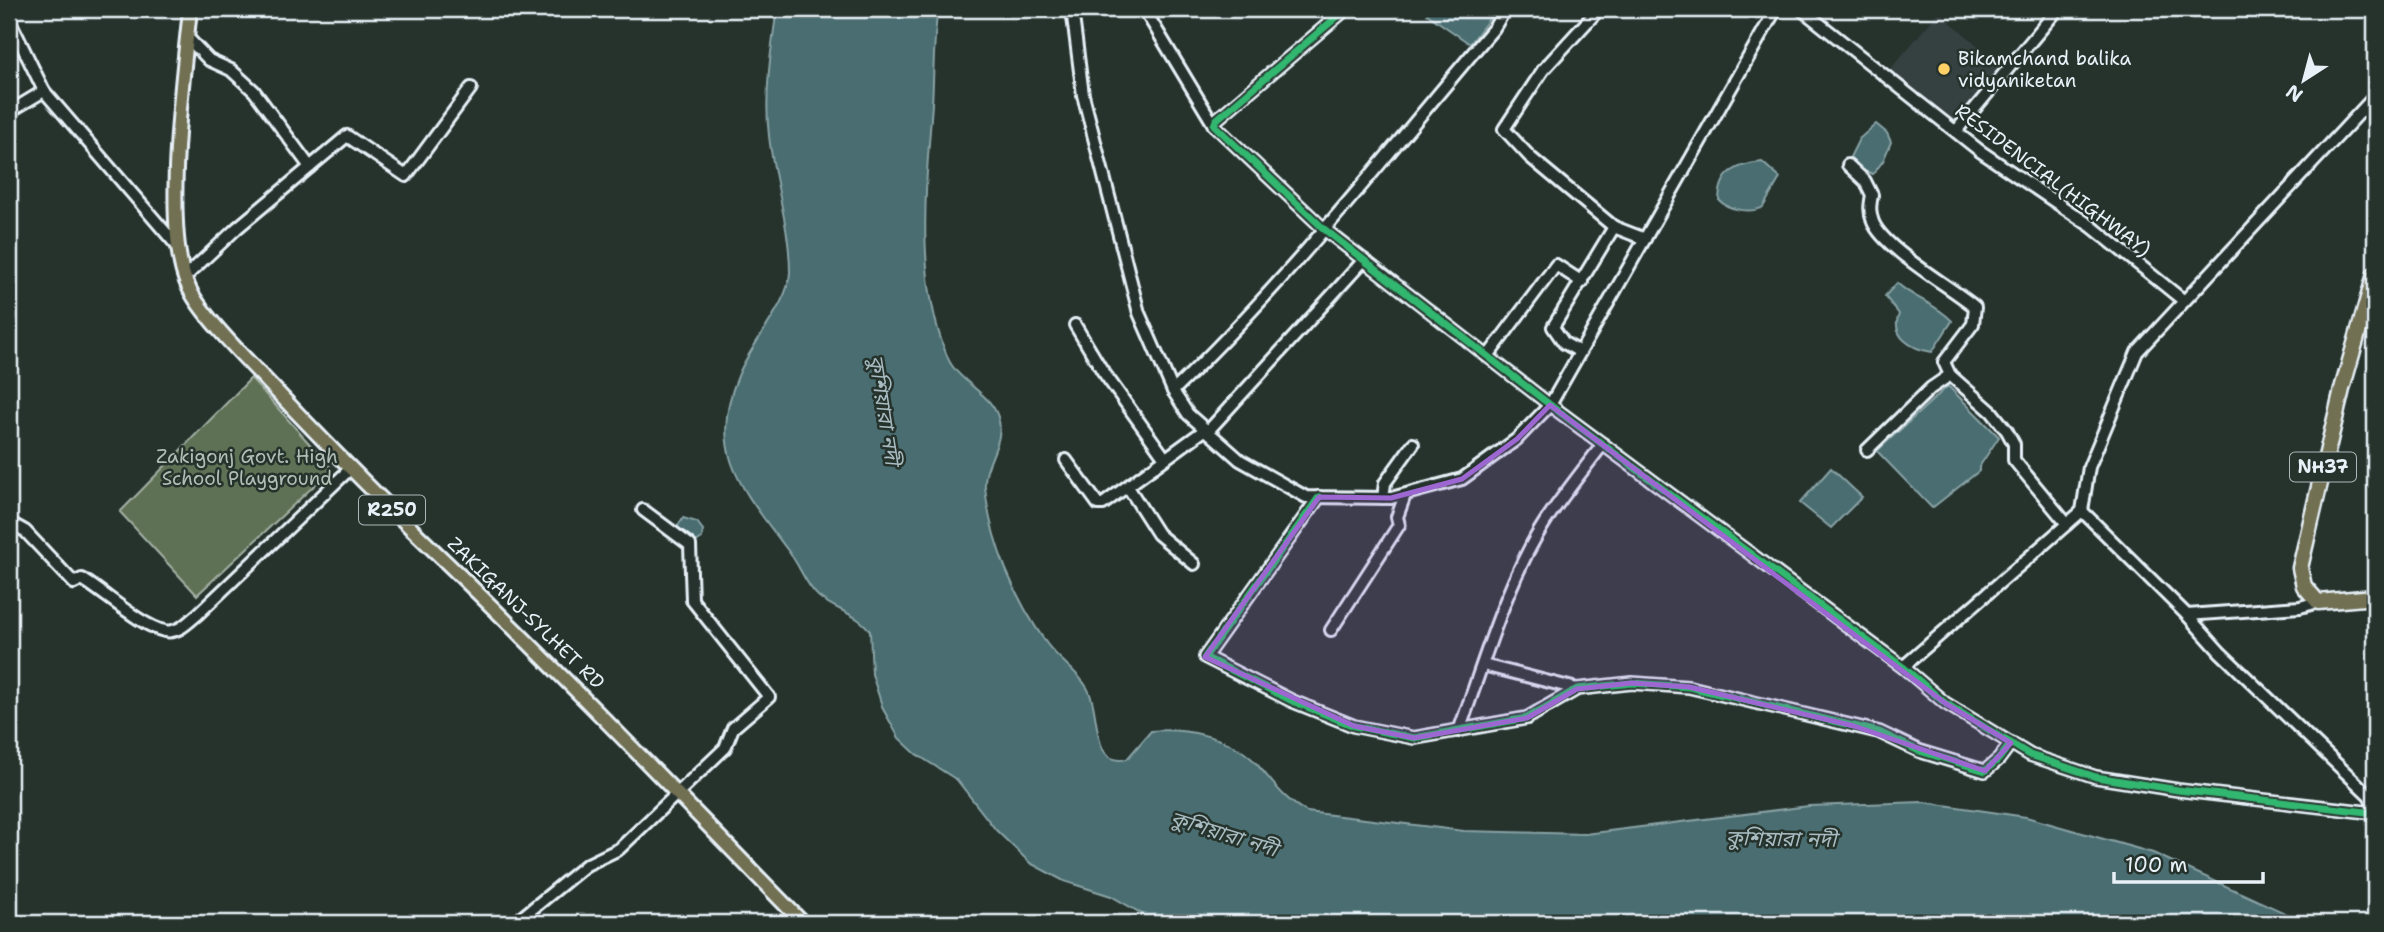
<svg xmlns="http://www.w3.org/2000/svg" width="2384" height="932" viewBox="0 0 2384 932" font-family="'Shantell Sans','Noto Sans Bengali',sans-serif">
<style>
.built{fill:#354040}
.green{fill:#5f7154;stroke:#a4b1a6;stroke-width:2}
.water{fill:#496d6f;stroke:#89a2a6;stroke-width:2}
.lines{fill:none;stroke-linecap:round;stroke-linejoin:round}
.minor-casing{stroke:#e8f1f8;stroke-width:16}
.major-casing{stroke:#e8f1f8;stroke-width:18}
.highway-casing{stroke:#e8f1f8;stroke-width:19}
.minor{stroke:#26332d;stroke-width:10}
.major{stroke:#716f52;stroke-width:12}
.highway{stroke:#716f52;stroke-width:14}
.cycleway-casing{stroke:#26332d;stroke-width:11}
.cycleway{stroke:#33b770;stroke-width:7}
.marked{fill:#9c67d0;fill-opacity:0.2;stroke:#9c67d0;stroke-width:5;stroke-linejoin:round}
.poi-dot{fill:#ffd166;stroke:#26332d;stroke-width:2.5}
.labels{text-anchor:middle;dominant-baseline:central;stroke-width:5;stroke-linejoin:round;paint-order:stroke}
.shield{fill:#26332d;stroke:#aeb8bb;stroke-width:2}
.shield-label{font-size:18px;font-weight:bold;fill:#e8f1f8}
.poi-label{font-size:19px;fill:#e8f1f8;stroke:#26332d;text-anchor:start}
.street-label{font-size:19px;fill:#e8f1f8;stroke:#26332d}
.park-label{font-size:19px;fill:#b1beb6;stroke:#26332d}
.water-label{font-size:21px;font-style:italic;fill:#a8bcc1;stroke:#26332d}
</style>
<rect width="100%" height="100%" fill="#26332d"/>
<filter id="ink" filterUnits="userSpaceOnUse"><feTurbulence type="fractalNoise" baseFrequency=".0143" numOctaves="2"/><feDisplacementMap in="SourceGraphic" scale="14" xChannelSelector="R" yChannelSelector="G"/><feConvolveMatrix kernelMatrix="1 2 1 2 8 2 1 2 1" color-interpolation-filters="sRGB"/></filter>
<g filter="url(#ink)">
<!-- built -->
<polygon class="built" points="1939,12 2000,65 1954,126 1887,73"/>
<!-- green -->
<polygon class="green" points="251,378 332,469 197,595 120,512"/>
<!-- water -->
<g class="water">
<path d="M777,9h161c-5,31 -4,64 -6,95 -6,82 -17,173 15,252 10,27 47,37 52,65 5,23 -16,44 -14,66 5,55 30,112 62,157 11,15 29,26 39,42 16,24 3,82 41,73l24,-28c33,-3 77,5 102,29 20,21 27,37 54,52l157,19 121,3 224,-28 114,-4 103,15 127,36 154,70h-1149l-47,-27 -47,-15 -34,-18 -34,-33 -39,-50 -41,-26 -17,-16 -16,-29 -11,-35 -2,-43c-13,-18 -36,-21 -52,-35 -13,-12 -18,-30 -29,-44 -43,-59 -84,-98 -51,-176 12,-32 51,-72 52,-104 0,-45 -16,-91 -21,-136 -5,-41 2,-87 8,-127z"/>
<polygon points="1431,9 1491,9 1494,12 1470,44 1427,14"/>
<polygon points="1876,124 1887,133 1891,142 1883,161 1873,174 1862,170 1850,157 1859,139"/>
<path d="M1762,162l18,16 -17,29c-12,7 -35,3 -44,-7 1,-29 18,-35 43,-38z"/>
<path d="M1897,283c17,16 38,20 55,38l-20,31c-20,-3 -42,-15 -33,-38l-14,-18z"/>
<polygon points="1948,386 1999,437 1979,467 1979,471 1932,508 1877,451"/>
<polygon points="1831,468 1862,497 1831,528 1800,503"/>
<polygon points="683,518 697,522 703,530 702,538 696,542 677,527"/>
</g>
<g class="lines">
<!-- minor casing -->
<g class="minor-casing">
<g id="minor">
<polyline points="1072,9 1083,95 1139,313 1173,391 1188,414 1240,460 1306,497 1391,498 1462,479 1517,439 1550,405 1776,9"/>
<polyline points="1144,9 1214,125"/>
<polyline points="1346,9 1216,120 1214,125 1324,229 1554,408 1903,667 1945,703 2030,755 2096,777 2178,790 2375,813"/>
<polyline points="1599,9 1543,70 1504,129 1530,157 1614,227"/>
<polyline points="1801,9 1980,151 2091,226 2184,301"/>
<polyline points="9,19 44,91"/>
<polyline points="187,37 209,60 231,70 254,91 310,167"/>
<polyline points="2375,96 2137,352 2089,467 2082,511 2187,615 2220,652 2370,796 2375,812"/>
<polyline points="9,112 44,91 179,248"/>
<polyline points="1956,131 2058,9"/>
<path d="M1848,165l17,16 7,14c-2,10 -3,17 1,27 11,27 78,65 102,85l-2,17 -29,38 6,13 42,37 15,19 7,13v16l53,64"/>
<polyline points="185,277 237,228 347,136 406,176 471,88"/>
<polyline points="1075,325 1102,370 1165,458"/>
<polyline points="1580,352 1564,343 1553,327 1614,227 1645,239"/>
<polyline points="1488,356 1556,265 1582,282"/>
<path d="M1173,391c117,-112 216,-240 321,-363l9,-15 -2,-4"/>
<polyline points="1208,431 1364,260"/>
<polyline points="1867,450 1931,388 1950,375"/>
<polyline points="1066,460 1098,504 1103,504 1206,429"/>
<polyline points="1128,487 1158,534 1194,564"/>
<polyline points="1319,497 1205,657 1292,701 1354,726 1414,738 1527,718 1577,689 1632,683 1689,687 1854,726 1879,732 1919,751 1985,771 1999,759 2011,743"/>
<polyline points="1383,498 1385,483 1413,444"/>
<path d="M9,522l16,9 49,52 8,-4c22,13 60,48 83,52 13,3 23,-9 33,-17l152,-145"/>
<polyline points="2187,615 2300,607 2318,602"/>
<polyline points="1331,630 1399,525 1397,517 1405,495"/>
<polyline points="1483,665 1577,689"/>
<polyline points="1903,667 2082,511"/>
<path d="M1459,731c24,-66 48,-151 86,-209 18,-27 39,-53 58,-78"/>
<polyline points="515,923 586,865 619,849 725,748 733,728 769,697 692,600 690,545 643,510"/>
</g>
</g>
<!-- major casing -->
<g class="major-casing">
<path id="major" d="M190,9c-6,63 -29,225 -1,279 12,26 54,68 75,90 60,64 121,126 185,187 121,117 237,238 354,358"/>
</g>
<!-- highway casing -->
<g class="highway-casing">
<polyline id="highway" points="2375,274 2342,389 2300,568 2304,586 2318,602 2375,597"/>
</g>
<!-- minor -->
<use href="#minor" class="minor"/>
<!-- major -->
<use href="#major" class="major"/>
<!-- highway -->
<use href="#highway" class="highway"/>
<!-- cycleway casing -->
<g class="cycleway-casing">
<g id="cycleway">
<polyline points="1346,9 1216,120 1214,125 1324,229 1554,408 1903,667 1945,703 2030,755 2096,777 2178,790 2375,813"/>
<polyline points="1319,497 1205,657 1292,701 1354,726 1414,738 1527,718 1577,689 1632,683 1689,687 1854,726 1879,732 1919,751 1985,771 1999,759 2011,743"/>
</g>
</g>
<!-- cycleway -->
<use href="#cycleway" class="cycleway"/>
</g>
</g>
<!-- marked area -->
<path class="marked" d="M1550,405l395,298 66,40 -26,28 -131,-45 -165,-39 -57,-4 -55,6 -50,29 -113,20 -60,-12 -149,-69 114,-160 72,1 71,-19 55,-40z"/>
<!-- markers -->
<circle class="poi-dot" cx="1944" cy="69" r="7"/>
<g class="labels">
<!-- shield labels -->
<g class="shield">
<rect x="2290" y="452.5" width="66" height="29" rx="5"/>
<rect x="359" y="495.5" width="66" height="29" rx="5"/>
</g>
<g class="shield-label">
<text x="2323" y="467">NH37</text>
<text x="392" y="510">R250</text>
</g>
<!-- poi labels -->
<g class="poi-label">
<text x="1958" y="58">Bikamchand balika<tspan x="1958" dy="22">vidyaniketan</tspan></text>
</g>
<!-- street labels -->
<g class="street-label">
<text transform="translate(2053 180) rotate(37)">RESIDENCIAL(HIGHWAY)</text>
<text transform="translate(526 613) rotate(44)">ZAKIGANJ-SYLHET RD</text>
</g>
<!-- park labels -->
<g class="park-label">
<text x="247" y="456">Zakigonj Govt. High<tspan x="247" dy="22">School Playground</tspan></text>
</g>
<!-- water labels -->
<g class="water-label">
<text transform="translate(884 410) rotate(81)">কুশিয়ারা নদী</text>
<text transform="translate(1224 834) rotate(17)">কুশিয়ারা নদী</text>
<text transform="translate(1781 839) rotate(1)">কুশিয়ারা নদী</text>
</g>
</g>
<!-- margin -->
<rect width="2384" height="932" fill="none" stroke="#26332d" stroke-width="35"/>
<rect x="18" y="18" width="2349" height="897" fill="none" stroke="#e8f1f8" stroke-width="2.5" filter="url(#ink)"/>
<!-- north arrow -->
<g transform="translate(2304 80) rotate(216)" stroke="#26332d" stroke-width="5" paint-order="stroke">
<path d="M0-5L12 26L0 18L-12 26Z" fill="#e8f1f8"/>
<text y="-10" font-size="19" font-weight="bold" text-anchor="middle" fill="#e8f1f8">N</text>
</g>
<!-- scale -->
<path d="M2114 872v10h149v-10" fill="none" stroke="#e8f1f8" stroke-width="3.5"/>
<text x="2125" y="872" font-size="21" fill="#e8f1f8" stroke="#26332d" stroke-width="5" paint-order="stroke">100 m</text>
</svg>
